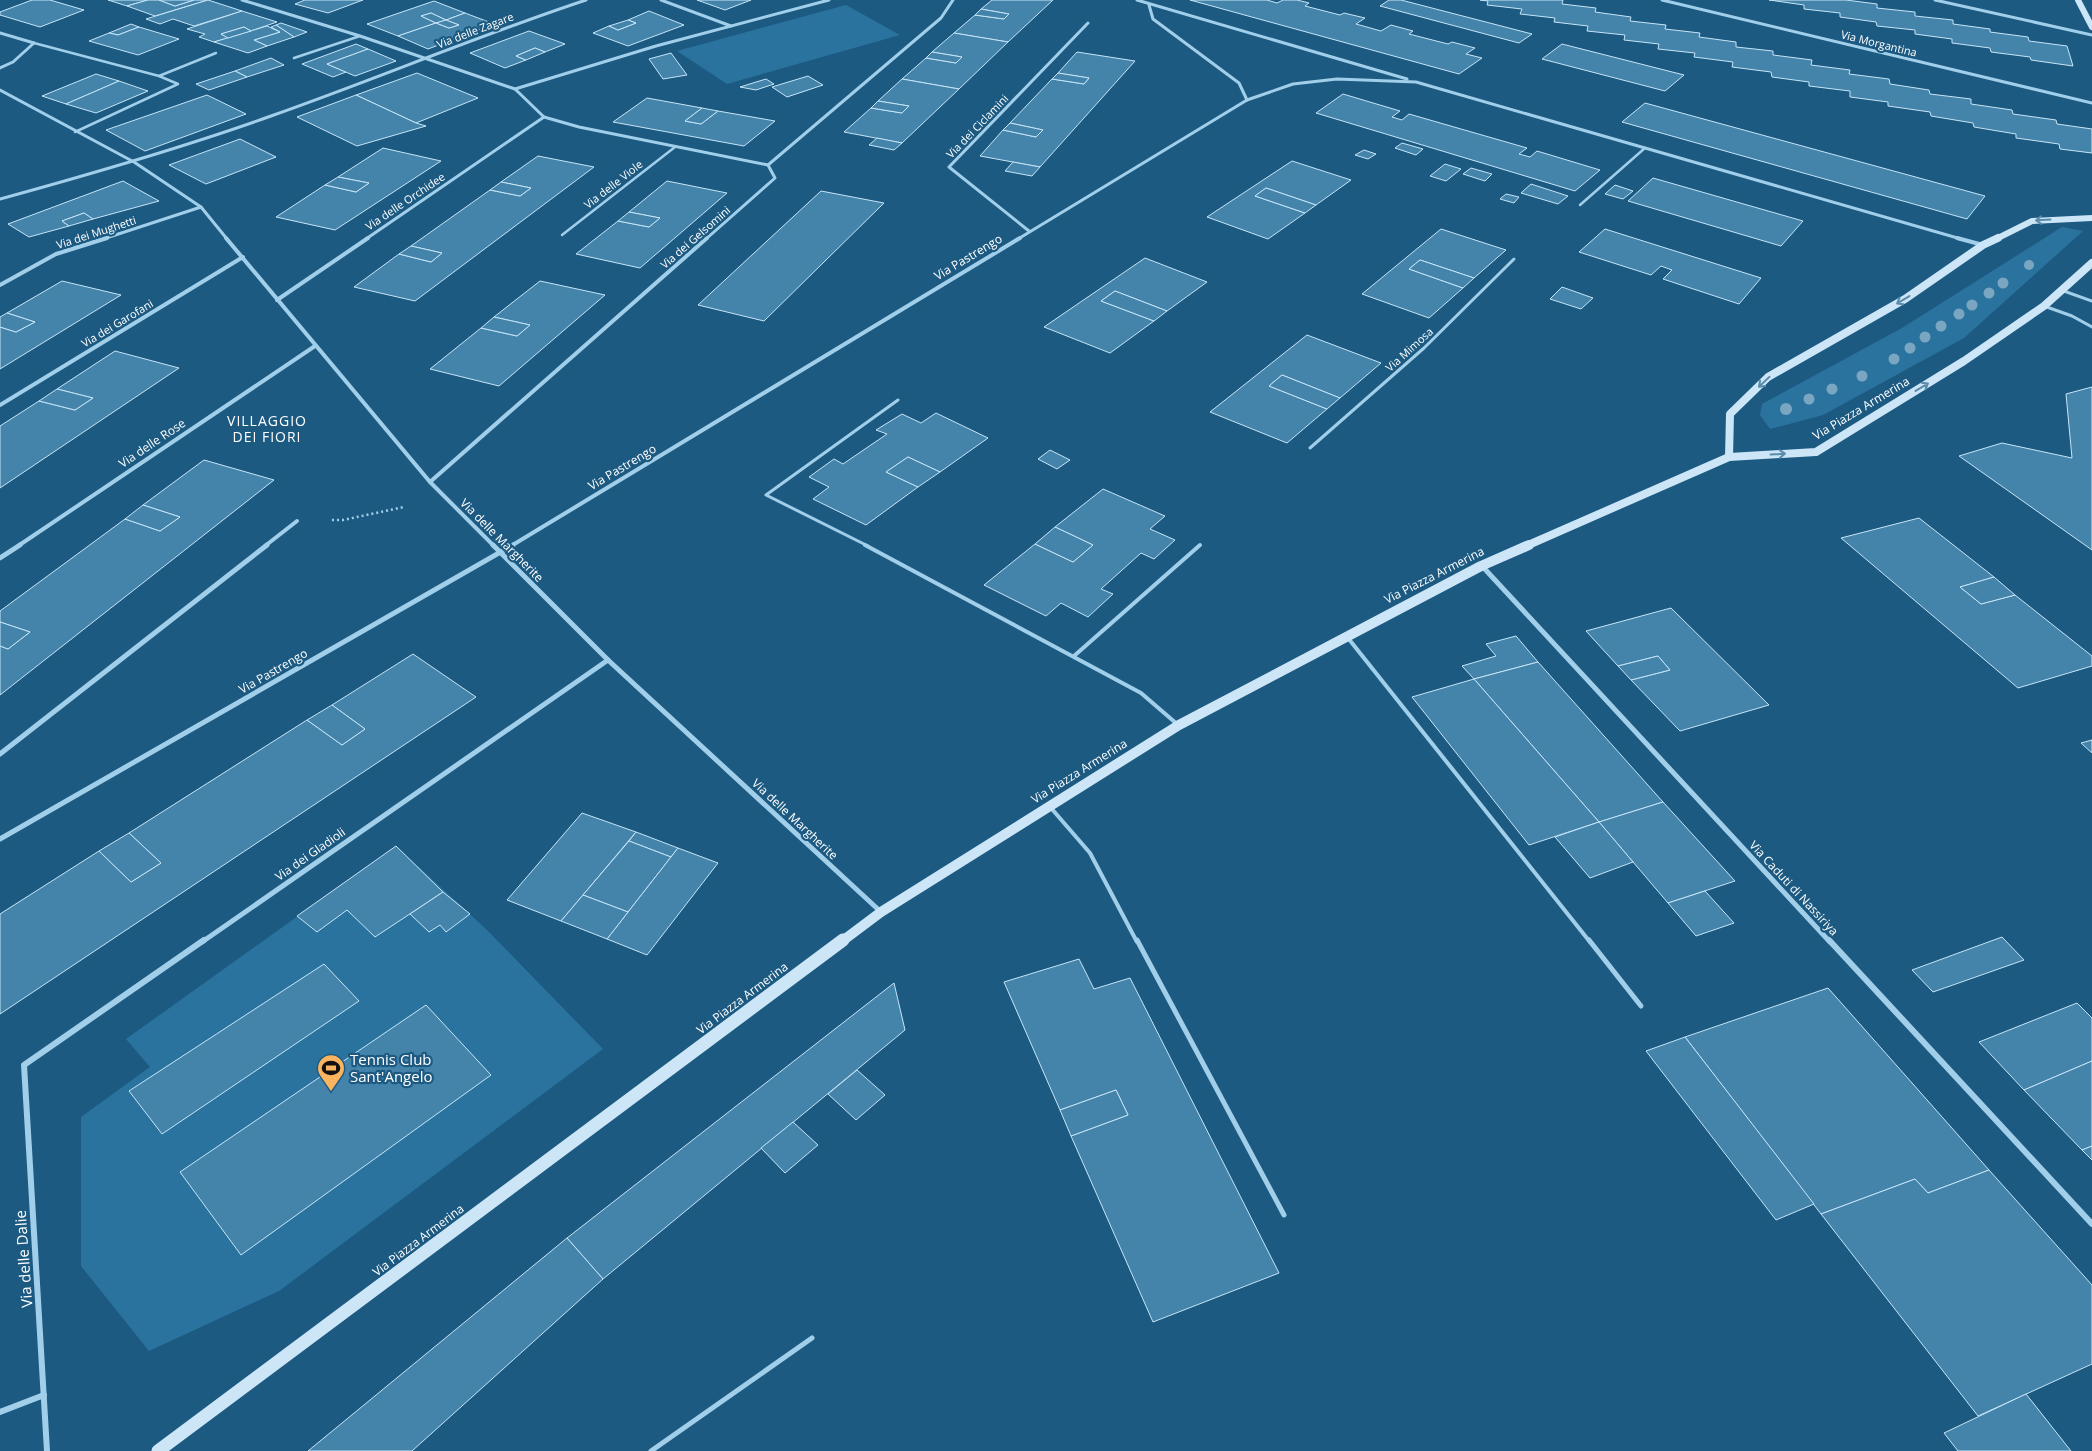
<svg xmlns="http://www.w3.org/2000/svg" width="2092" height="1451" viewBox="0 0 2092 1451" font-family="'Open Sans',sans-serif">
<style>
.green{fill:#2b739f}
.building{fill:#4484ab;stroke:#c6e5f7}
.lines{fill:none;stroke-linecap:round;stroke-linejoin:round}
.path{stroke:#a1cfea;stroke-width:2.5;stroke-dasharray:2 3;stroke-linecap:butt}
.lane-far3{stroke:#a1cfea;stroke-width:2.5}
.lane-far2{stroke:#a1cfea;stroke-width:3}
.lane-far1{stroke:#a1cfea;stroke-width:4}
.lane{stroke:#a1cfea;stroke-width:5}
.street-far3{stroke:#a1cfea;stroke-width:3}
.street-far2{stroke:#a1cfea;stroke-width:4}
.street-far1{stroke:#a1cfea;stroke-width:5}
.street{stroke:#a1cfea;stroke-width:6}
.secondary-far3{stroke:#cde6f7;stroke-width:6}
.secondary-far2{stroke:#cde6f7;stroke-width:8}
.secondary-far1{stroke:#cde6f7;stroke-width:10}
.secondary{stroke:#cde6f7;stroke-width:13}
.tree{fill:#7aa6c2}
.oneway{stroke:#5a8bab}
.labels{text-anchor:middle;dominant-baseline:central;stroke-width:4.5;stroke-linejoin:round;paint-order:stroke}
.far-street-label{font-size:11px;fill:#fff;stroke:#1c5a82}
.street-label{font-size:12px;fill:#fff;stroke:#1c5a82}
.neighbourhood-label{font-size:14px;letter-spacing:1px;fill:#fff;stroke:#1c5a82}
.near-poi-label{font-size:15px;fill:#fff;stroke:#1c5a82;text-anchor:start}
.near-street-label{font-size:15px;fill:#fff;stroke:#1c5a82}
</style>
<rect width="100%" height="100%" fill="#1c5a82"/>
<!-- green -->
<g class="green">
<polygon points="846,5 900,35 727,84 677,51"/>
<polygon points="2062,227 2083,231 1964,338 1823,415 1770,429 1760,415 1762,404 1902,328"/>
<polygon points="396,846 487,930 603,1049 279,1291 149,1351 81,1266 81,1117 150,1067 126,1039"/>
</g>
<!-- building -->
<g class="building">
<polygon points="32,0 50,0 84,10 40,27 0,15 0,12"/>
<polygon points="108,0 148,0 127,6"/>
<polygon points="148,0 159,0 175,6 194,0 208,0 155,16 127,6"/>
<polygon points="159,0 194,0 175,6"/>
<polygon points="208,0 242,11 194,26 173,19 160,24 146,19"/>
<polygon points="305,0 363,0 328,13 295,4"/>
<polygon points="697,0 751,0 725,10"/>
<polygon points="992,0 1053,0 1008,42 954,33 975,15 1004,19 1009,14 981,9"/>
<polygon points="1190,0 1267,0 1277,3 1283,0 1297,0 1309,3 1305,6 1340,15 1344,13 1365,18 1356,24 1381,31 1391,25 1413,31 1409,34 1448,44 1452,42 1475,48 1466,54 1482,58 1459,74"/>
<polygon points="1389,0 1401,0 1532,34 1519,43 1380,6"/>
<polygon points="1480,0 1563,0 1562,4 1596,8 1595,12 1631,17 1630,21 1666,25 1665,29 1700,33 1699,37 1736,42 1736,47 1773,51 1773,55 1812,60 1811,65 1850,70 1849,74 1889,79 1890,84 1929,90 1930,94 1971,99 1971,104 2012,110 2013,114 2056,120 2057,124 2092,129 2092,153 2060,149 2059,144 2016,138 2016,134 1974,127 1973,123 1931,116 1930,112 1888,106 1888,102 1850,97 1850,91 1809,86 1809,82 1772,77 1771,72 1732,67 1733,62 1694,57 1695,53 1658,49 1659,44 1624,40 1625,35 1587,31 1588,26 1554,22 1555,18 1520,14 1522,9 1487,5 1488,1"/>
<polygon points="1769,0 1846,0 1877,4 1877,8 1915,12 1915,16 1953,20 1953,24 1990,29 1990,32 2028,37 2029,41 2067,46 2073,66 2031,60 2030,57 1991,52 1990,48 1952,43 1952,39 1915,34 1915,30 1877,26 1876,22 1840,17 1840,13 1804,9 1804,5"/>
<polygon points="434,1 465,13 446,20 431,13 421,16 436,23 398,36 367,24"/>
<polygon points="981,9 1009,14 1004,19 975,15"/>
<polygon points="242,11 277,22 251,31 244,27 221,34 228,38 214,42 199,37 205,34 187,29"/>
<polygon points="649,11 684,25 628,46 593,33 609,26 618,30 636,23 628,20"/>
<polygon points="431,13 446,20 436,23 421,16"/>
<polygon points="465,13 494,24 428,49 398,36 436,23 449,28 459,25 446,20"/>
<polygon points="446,20 459,25 449,28 436,23"/>
<polygon points="628,20 636,23 618,30 609,26"/>
<polygon points="281,23 307,32 294,37 276,25"/>
<polygon points="131,24 139,27 118,35 109,33"/>
<polygon points="276,25 294,37 267,46 254,40 280,32 271,27"/>
<polygon points="267,26 280,32 254,40 267,46 248,53 214,42"/>
<polygon points="139,27 179,39 138,55 89,41 109,33 118,35"/>
<polygon points="244,27 251,31 228,38 221,34"/>
<polygon points="529,31 565,44 545,52 535,48 516,56 526,60 505,68 470,53"/>
<polygon points="954,33 1008,42 959,89 902,79 926,58 956,63 962,57 932,52"/>
<polygon points="356,44 368,49 327,64 346,72 333,77 302,64"/>
<polygon points="1562,44 1684,75 1665,91 1542,59"/>
<polygon points="535,48 545,52 526,60 516,56"/>
<polygon points="368,49 396,61 355,76 327,64"/>
<polygon points="932,52 962,57 956,63 926,58"/>
<polygon points="1077,52 1135,61 1040,167 980,156 1003,130 1036,137 1043,130 1010,123 1052,79 1084,84 1089,78 1058,73"/>
<polygon points="671,53 687,75 663,79 649,59"/>
<polygon points="271,58 284,65 247,77 235,71"/>
<polygon points="235,71 247,77 209,90 196,84"/>
<polygon points="417,73 478,98 416,123 356,95"/>
<polygon points="1058,73 1089,78 1084,84 1052,79"/>
<polygon points="96,74 119,81 66,104 42,96"/>
<polygon points="808,76 823,85 787,97 772,87"/>
<polygon points="766,79 774,84 756,90 740,87"/>
<polygon points="902,79 959,89 902,143 844,132 871,108 902,113 909,106 878,101"/>
<polygon points="119,81 148,91 96,113 66,104"/>
<polygon points="1343,94 1400,111 1392,117 1402,120 1409,114 1527,148 1519,154 1530,157 1537,151 1600,170 1575,191 1316,113"/>
<polygon points="207,95 246,114 145,151 106,130"/>
<polygon points="356,95 416,123 426,126 357,146 297,117"/>
<polygon points="647,98 702,108 685,121 701,124 718,111 775,121 744,146 613,122"/>
<polygon points="878,101 909,106 902,113 871,108"/>
<polygon points="1645,103 1985,196 1967,219 1622,122"/>
<polygon points="702,108 718,111 701,124 685,121"/>
<polygon points="1010,123 1043,130 1036,137 1003,130"/>
<polygon points="877,138 902,143 894,150 869,145"/>
<polygon points="240,139 276,157 206,184 169,165"/>
<polygon points="1402,143 1423,149 1416,155 1395,148"/>
<polygon points="383,148 441,161 335,230 276,217 325,185 356,192 369,183 338,177"/>
<polygon points="1364,150 1376,154 1368,159 1355,155"/>
<polygon points="538,156 594,167 415,301 354,287 399,254 431,262 442,253 411,246 490,190 520,196 531,188 501,182"/>
<polygon points="1292,161 1351,180 1316,205 1266,188 1255,196 1305,213 1268,239 1207,217"/>
<polygon points="1013,162 1040,167 1032,176 1005,171"/>
<polygon points="1445,164 1461,169 1446,181 1430,176"/>
<polygon points="1471,168 1492,174 1485,181 1463,174"/>
<polygon points="338,177 369,183 356,192 325,185"/>
<polygon points="1653,178 1803,221 1781,246 1628,201"/>
<polygon points="123,181 159,201 93,219 84,213 62,221 69,226 29,237 8,224"/>
<polygon points="667,181 727,193 640,268 576,254 618,221 649,227 660,218 629,212"/>
<polygon points="501,182 531,188 520,196 490,190"/>
<polygon points="1531,184 1568,196 1558,204 1521,193"/>
<polygon points="1615,185 1633,191 1623,199 1605,194"/>
<polygon points="1266,188 1316,205 1305,213 1255,196"/>
<polygon points="821,191 884,203 764,321 698,305"/>
<polygon points="1506,194 1519,197 1514,203 1500,199"/>
<polygon points="629,212 660,218 649,227 618,221"/>
<polygon points="84,213 93,219 69,226 62,221"/>
<polygon points="1441,229 1506,250 1474,278 1420,260 1409,269 1463,288 1429,318 1362,294"/>
<polygon points="1605,229 1761,278 1739,304 1663,279 1672,270 1661,266 1651,275 1579,252"/>
<polygon points="411,246 442,253 431,262 399,254"/>
<polygon points="1145,258 1207,282 1167,311 1115,291 1101,301 1154,321 1110,353 1044,327"/>
<polygon points="1420,260 1474,278 1463,288 1409,269"/>
<polygon points="62,281 121,295 0,369 0,327 16,332 35,322 7,313"/>
<polygon points="540,281 605,295 499,386 430,369 481,328 517,336 530,325 494,317"/>
<polygon points="1562,287 1593,298 1581,309 1550,299"/>
<polygon points="1115,291 1167,311 1154,321 1101,301"/>
<polygon points="7,313 35,322 16,332 0,327 0,317"/>
<polygon points="494,317 530,325 517,336 481,328"/>
<polygon points="1307,335 1381,363 1340,398 1282,375 1269,386 1327,409 1287,443 1210,412"/>
<polygon points="115,351 179,368 0,488 0,426 39,401 75,410 93,398 57,389"/>
<polygon points="1282,375 1340,398 1327,409 1269,386"/>
<polygon points="2092,387 2092,550 1959,456 2002,443 2072,458 2066,394"/>
<polygon points="57,389 93,398 75,410 39,401"/>
<polygon points="936,413 988,438 940,472 908,457 886,472 918,487 866,525 813,499 829,487 809,477 834,459 843,464 887,434 876,430 902,414 921,423"/>
<polygon points="1050,450 1070,460 1057,469 1038,459"/>
<polygon points="908,457 940,472 918,487 886,472"/>
<polygon points="204,460 274,480 0,695 0,646 8,649 30,632 0,622 0,611 125,519 160,531 180,517 143,505"/>
<polygon points="1103,489 1165,516 1150,529 1175,540 1154,559 1141,553 1101,589 1113,594 1088,617 1061,603 1046,616 984,585 1035,544 1073,562 1093,545 1055,527"/>
<polygon points="143,505 180,517 160,531 125,519"/>
<polygon points="1919,518 1994,577 1960,587 1981,604 2015,595 2092,656 2092,666 2018,688 1841,538"/>
<polygon points="1055,527 1093,545 1073,562 1035,544"/>
<polygon points="1994,577 2015,595 1981,604 1960,587"/>
<polygon points="1671,608 1769,705 1680,731 1631,680 1670,670 1658,656 1618,666 1586,631"/>
<polygon points="0,622 30,632 8,649 0,646"/>
<polygon points="1516,636 1538,662 1474,679 1462,666 1496,656 1486,644"/>
<polygon points="413,654 476,697 0,1014 0,914 99,851 131,882 161,863 129,833 307,720 342,745 365,729 332,705"/>
<polygon points="1658,656 1670,670 1631,680 1618,666"/>
<polygon points="1538,662 1663,802 1599,822 1474,679"/>
<polygon points="1474,679 1599,822 1529,845 1412,697"/>
<polygon points="332,705 365,729 342,745 307,720"/>
<polygon points="2092,740 2092,753 2081,743"/>
<polygon points="1663,802 1735,881 1668,903 1599,822"/>
<polygon points="582,813 636,832 561,921 507,900"/>
<polygon points="1599,822 1633,862 1590,878 1555,837"/>
<polygon points="636,832 678,848 671,857 629,841"/>
<polygon points="129,833 161,863 131,882 99,851"/>
<polygon points="629,841 671,857 628,912 583,895"/>
<polygon points="396,846 443,892 375,937 347,910 317,932 297,916"/>
<polygon points="678,848 718,863 647,955 607,939"/>
<polygon points="1705,891 1734,923 1696,936 1668,903"/>
<polygon points="443,892 470,914 446,932 440,925 429,932 410,914"/>
<polygon points="583,895 628,912 607,939 561,921"/>
<polygon points="2002,937 2024,960 1933,992 1912,970"/>
<polygon points="1079,959 1094,989 1130,978 1279,1273 1153,1322 1071,1136 1128,1115 1116,1090 1060,1110 1004,982"/>
<polygon points="324,964 359,1001 162,1134 129,1091"/>
<polygon points="894,983 905,1030 603,1279 567,1238"/>
<polygon points="1828,988 1989,1170 1928,1193 1915,1179 1821,1214 1685,1037"/>
<polygon points="2077,1003 2092,1018 2092,1061 2024,1090 1979,1042"/>
<polygon points="426,1005 491,1075 241,1255 180,1172"/>
<polygon points="1685,1037 1814,1204 1776,1220 1646,1051"/>
<polygon points="2092,1061 2092,1146 2082,1150 2024,1090"/>
<polygon points="857,1070 885,1095 856,1120 828,1094"/>
<polygon points="1116,1090 1128,1115 1071,1136 1060,1110"/>
<polygon points="793,1122 818,1145 785,1173 761,1148"/>
<polygon points="2092,1146 2092,1160 2082,1150"/>
<polygon points="1989,1170 2092,1285 2092,1364 1978,1416 1821,1214 1915,1179 1928,1193"/>
<polygon points="567,1238 603,1279 412,1451 308,1451"/>
<polygon points="2026,1394 2071,1451 1958,1451 1944,1433"/>
</g>
<g class="lines">
<!-- path -->
<polyline class="path" points="332,520 343,520 404,507"/>
<!-- lane-far3 -->
<g class="lane-far3">
<polyline points="34,43 159,76 216,53"/>
<polyline points="294,58 360,36"/>
<polyline points="75,132 178,84 159,76"/>
<polyline points="1580,205 1645,148"/>
<polyline points="562,235 675,147"/>
</g>
<!-- lane-far2 -->
<g class="lane-far2">
<polyline points="2061,290 2092,301"/>
<polyline points="2044,306 2072,316 2092,327"/>
<polyline points="1310,448 1424,348 1514,259"/>
<polyline points="868,546 766,495 898,400"/>
</g>
<!-- lane-far1 -->
<g class="lane-far1">
<polyline points="865,545 1141,693 1177,724"/>
<polyline points="1348,638 1590,942"/>
<polyline points="1074,656 1200,545"/>
<polyline points="1051,808 1090,853 1137,942"/>
</g>
<!-- lane -->
<g class="lane">
<polyline points="1137,940 1284,1215"/>
<polyline points="1589,940 1641,1006"/>
<polyline points="651,1451 812,1338"/>
</g>
<!-- street-far3 -->
<g class="street-far3">
<polyline points="242,0 360,36 515,89 544,117 579,127 768,165"/>
<polyline points="661,0 731,26"/>
<polyline points="1137,0 1407,79"/>
<polyline points="1662,0 2092,103"/>
<polyline points="1935,0 2092,35"/>
<polyline points="1149,5 1153,19 1239,83 1247,100"/>
<polyline points="0,33 34,43"/>
<polyline points="0,68 13,62 34,43"/>
<polyline points="515,89 656,46 829,0"/>
<polyline points="0,90 134,162 201,207 227,239"/>
<path d="M0,199c91,-25 182,-51 271,-83 105,-37 209,-81 315,-116"/>
<polyline points="1029,231 949,167 1088,23"/>
<polyline points="103,239 201,207"/>
<polyline points="366,239 544,117"/>
<polyline points="706,239 775,178 768,165 941,18 953,0"/>
<polyline points="1018,239 1247,100 1293,84 1337,79 1416,82 1961,239"/>
</g>
<!-- street-far2 -->
<g class="street-far2">
<polyline points="226,238 430,482 494,546"/>
<polyline points="1957,238 1983,245"/>
<polyline points="0,285 56,254 107,238"/>
<polyline points="277,300 368,238"/>
<polyline points="0,405 243,257"/>
<polyline points="430,482 707,238"/>
<polyline points="18,546 315,346"/>
<polyline points="265,546 297,521"/>
<polyline points="511,546 1020,238"/>
</g>
<!-- street-far1 -->
<g class="street-far1">
<polyline points="493,545 608,660 881,912"/>
<polyline points="0,558 20,545"/>
<polyline points="1482,566 1830,942"/>
<polyline points="0,754 267,545"/>
<polyline points="0,839 513,545"/>
<polyline points="202,942 608,660"/>
</g>
<!-- street -->
<g class="street">
<polyline points="1829,940 2092,1224"/>
<polyline points="0,1412 44,1395"/>
<polyline points="47,1451 24,1065 204,940"/>
</g>
<!-- secondary-far3 -->
<g class="secondary-far3">
<polyline points="2078,0 2092,27"/>
<polyline points="1996,239 2032,221 2092,218"/>
</g>
<!-- secondary-far2 -->
<g class="secondary-far2">
<polyline points="1729,457 1730,414 1768,377 1905,299 1983,245 1998,238"/>
<polyline points="1526,546 1729,457 1816,452 1964,361 2044,306 2092,263"/>
</g>
<!-- secondary-far1 -->
<polyline class="secondary-far1" points="841,942 881,912 1179,725 1481,566 1529,545"/>
<!-- secondary -->
<polyline class="secondary" points="158,1451 843,940"/>
</g>
<!-- trees -->
<g class="tree">
<circle cx="2029" cy="265" r="5"/>
<circle cx="2003" cy="283" r="5.5"/>
<circle cx="1989" cy="293" r="5.5"/>
<circle cx="1972" cy="305" r="5.5"/>
<circle cx="1959" cy="314" r="5.5"/>
<circle cx="1941" cy="326" r="5.5"/>
<circle cx="1925" cy="337" r="5.5"/>
<circle cx="1910" cy="348" r="5.5"/>
<circle cx="1894" cy="359" r="5.5"/>
<circle cx="1862" cy="376" r="5.5"/>
<circle cx="1832" cy="389" r="5.5"/>
<circle cx="1809" cy="399" r="5.5"/>
<circle cx="1786" cy="409" r="6"/>
</g>
<!-- one-way arrows -->
<defs><path id="oneway-shaft" d="M-6 0H5M1.5-3L5.5 0L1.5 3" fill="none" stroke-width="1.6" stroke-linecap="round" stroke-linejoin="round" transform="scale(1.25)"/></defs>
<g class="oneway">
<use href="#oneway-shaft" transform="translate(2043 220) rotate(177)"/>
<use href="#oneway-shaft" transform="translate(1903 300) rotate(149)"/>
<use href="#oneway-shaft" transform="translate(1764 382) rotate(137)"/>
<use href="#oneway-shaft" transform="translate(1922 387) rotate(-31)"/>
<use href="#oneway-shaft" transform="translate(1778 454) rotate(-3)"/>
</g>
<!-- icons -->
<defs>
<g id="stadium-pin" transform="scale(1.4375)"><path d="M0 17L-7.5 6A9.5 9.5 0 1 1 7.5 6Z" fill="#fab35f" stroke="#1c5a82"/><path d="M0-5a6.5 5 0 1 0 0 10a6.5 5 0 1 0 0-10ZM-3.5-1.8h7v3.6h-7Z" fill="#111"/></g>
</defs>
<g fill-rule="evenodd">
<use href="#stadium-pin" x="331" y="1068"/>
</g>
<g class="labels">
<!-- far-street labels -->
<g class="far-street-label">
<text transform="translate(475 30) rotate(-21)">Via delle Zagare</text>
<text transform="translate(1879 43) rotate(14)">Via Morgantina</text>
<text transform="translate(977 126) rotate(-46)">Via dei Ciclamini</text>
<text transform="translate(613 184) rotate(-38)">Via delle Viole</text>
<text transform="translate(405 201) rotate(-34)">Via delle Orchidee</text>
<text transform="translate(96 232) rotate(-18)">Via dei Mughetti</text>
<text transform="translate(695 237) rotate(-41)">Via dei Gelsomini</text>
<text transform="translate(117 323) rotate(-31)">Via dei Garofani</text>
<text transform="translate(1409 349) rotate(-42)">Via Mimosa</text>
</g>
<!-- street labels -->
<g class="street-label">
<text transform="translate(968 257) rotate(-31)">Via Pastrengo</text>
<text transform="translate(1861 408) rotate(-31)">Via Piazza Armerina</text>
<text transform="translate(152 443) rotate(-34)">Via delle Rose</text>
<text transform="translate(622 467) rotate(-31)">Via Pastrengo</text>
<text transform="translate(502 540) rotate(45)">Via delle Margherite</text>
<text transform="translate(1434 575) rotate(-27)">Via Piazza Armerina</text>
<text transform="translate(273 671) rotate(-30)">Via Pastrengo</text>
<text transform="translate(1079 771) rotate(-32)">Via Piazza Armerina</text>
<text transform="translate(795 819) rotate(43)">Via delle Margherite</text>
<text transform="translate(310 854) rotate(-35)">Via dei Gladioli</text>
<text transform="translate(1794 888) rotate(47)">Via Caduti di Nassiriya</text>
<text transform="translate(742 998) rotate(-37)">Via Piazza Armerina</text>
<text transform="translate(418 1240) rotate(-37)">Via Piazza Armerina</text>
</g>
<!-- neighbourhood labels -->
<g class="neighbourhood-label">
<text x="267" y="420">VILLAGGIO<tspan x="267" dy="16">DEI FIORI</tspan></text>
</g>
<!-- near-poi labels -->
<g class="near-poi-label">
<text x="350" y="1059">Tennis Club<tspan x="350" dy="17">Sant'Angelo</tspan></text>
</g>
<!-- near-street labels -->
<g class="near-street-label">
<text transform="translate(23 1259) rotate(-94)">Via delle Dalie</text>
</g>
</g>
</svg>
